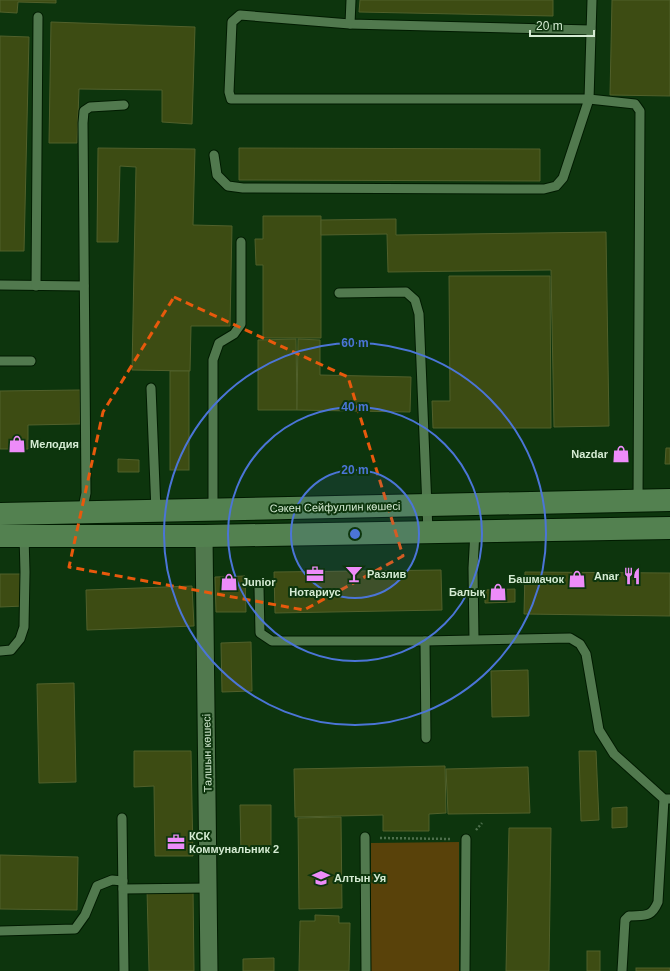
<svg xmlns="http://www.w3.org/2000/svg" width="670" height="971" viewBox="0 0 670 971" font-family="Helvetica,sans-serif">
<style>
.green{fill:#59420a}
.building{fill:#3d4c13;stroke:#51602b}
.lines{fill:none;stroke-linecap:round;stroke-linejoin:round}
.service-casing{stroke:#001b01;stroke-width:11}
.minor-casing{stroke:#001b01;stroke-width:19}
.secondary-casing{stroke:#001b01;stroke-width:24}
.path{stroke:#4e704d;stroke-width:2.5;stroke-dasharray:2 2;stroke-linecap:butt}
.service{stroke:#51794e;stroke-width:9}
.minor{stroke:#51794e;stroke-width:17}
.secondary{stroke:#538150;stroke-width:22}
.marked{fill:none;stroke:#e8590c;stroke-width:3;stroke-dasharray:8 5;stroke-linejoin:round}
.ring{fill:none;stroke:#4b75d7;stroke-width:2}
.labels{text-anchor:middle;dominant-baseline:central;stroke-width:4;stroke-linejoin:round;paint-order:stroke}
.poi-label{font-size:11px;font-weight:bold;fill:#d5ebd3;stroke:#0d350d;text-anchor:start}
.street-label{font-size:11px;fill:#d5ebd3;stroke:#0d350d}
.centre{fill:#4b75d7;stroke:#0d350d;stroke-width:2}
.ring-label{font-size:12px;text-anchor:middle;font-weight:bold;fill:#4b75d7;stroke:#0d350d;stroke-width:4;stroke-linejoin:round;paint-order:stroke}
</style>
<rect width="100%" height="100%" fill="#0d350d"/>
<!-- green -->
<polygon class="green" points="459,842 459,971 370,971 371,843"/>
<!-- building -->
<g class="building">
<polygon points="0,0 56,0 56,3 18,2 17,13 0,12"/>
<polygon points="360,0 553,0 553,16 359,12"/>
<polygon points="612,0 670,0 670,96 610,95"/>
<polygon points="51,22 195,27 192,124 162,122 162,90 79,89 77,143 49,143"/>
<polygon points="0,36 29,37 24,251 0,251"/>
<polygon points="98,148 195,149 193,225 232,226 230,326 191,326 190,371 132,370 136,167 120,166 118,242 97,242"/>
<polygon points="239,148 540,149 540,181 239,180"/>
<polygon points="263,216 321,216 321,338 263,338 263,265 256,265 255,239 263,239"/>
<polygon points="396,219 396,235 606,232 609,426 554,427 551,270 388,272 387,234 321,235 321,220"/>
<polygon points="449,276 550,276 551,428 433,428 432,401 450,401"/>
<polygon points="296,339 297,410 258,410 258,340"/>
<polygon points="298,339 320,340 320,375 411,377 410,412 297,410"/>
<rect x="170" y="371" width="19" height="99"/>
<polygon points="80,390 80,424 28,425 28,449 0,449 0,391"/>
<polygon points="666,448 670,448 670,464 665,464"/>
<polygon points="118,459 139,460 139,472 118,472"/>
<polygon points="441,570 442,610 275,613 274,572"/>
<polygon points="525,572 670,573 670,616 524,614"/>
<polygon points="0,574 23,574 24,606 0,607"/>
<polygon points="245,576 246,612 216,612 215,577"/>
<polygon points="192,586 194,626 87,630 86,590"/>
<polygon points="515,589 515,602 485,603 485,590"/>
<polygon points="251,642 252,691 222,692 221,643"/>
<polygon points="528,670 529,716 492,717 491,671"/>
<polygon points="74,683 76,782 39,783 37,684"/>
<polygon points="134,751 191,751 193,856 155,856 154,786 134,787"/>
<polygon points="579,751 596,751 599,820 581,821"/>
<polygon points="445,766 446,813 429,814 429,831 383,831 383,815 295,817 294,769"/>
<polygon points="528,767 530,813 448,814 446,769"/>
<polygon points="240,805 271,805 271,854 241,854"/>
<polygon points="627,807 627,827 612,828 612,808"/>
<polygon points="341,817 342,908 299,909 298,818"/>
<polygon points="509,828 551,828 549,971 506,971"/>
<polygon points="0,855 78,857 77,910 0,909"/>
<polygon points="193,888 194,971 149,971 147,889"/>
<polygon points="315,915 339,916 339,923 350,923 349,971 299,971 300,921 315,921"/>
<rect x="587" y="951" width="13" height="20"/>
<polygon points="274,958 274,971 243,971 243,959"/>
<rect x="636" y="968" width="34" height="3"/>
</g>
<g class="lines">
<!-- service casing -->
<g class="service-casing">
<g id="service">
<polyline points="592,0 589,99 635,104 640,111 638,500"/>
<polyline points="350,24 351,0"/>
<polyline points="214,155 217,175 228,186 243,188 544,189 556,186 563,178 589,99 231,99 229,92 232,22 240,15 350,24 591,30"/>
<polyline points="0,285 84,286"/>
<polyline points="36,286 38,17"/>
<polyline points="339,293 406,292 415,300 419,314 428,532"/>
<polyline points="0,361 31,361"/>
<polyline points="151,388 156,511"/>
<polyline points="213,510 213,360 219,343 234,334 241,324 241,242"/>
<polyline points="82,513 86,493 83,123 84,111 90,107 124,105"/>
<polyline points="259,588 260,633 272,641 425,641 570,638 580,644 586,654 599,730 614,754 664,799 670,799"/>
<polyline points="474,639 473,568 475,531"/>
<polyline points="425,641 426,738"/>
<polyline points="0,651 11,650 20,639 24,627 25,572 24,535"/>
<polyline points="122,818 124,971"/>
<polyline points="365,837 366,971"/>
<polyline points="123,889 208,888"/>
<polyline points="0,931 75,929 85,915 97,886 112,880 123,881"/>
<polyline points="465,971 466,839"/>
<path d="M622,971l3,-51 4,-4c16,-1 22,2 29,-14l6,-103"/>
</g>
</g>
<!-- minor casing -->
<g class="minor-casing">
<polyline id="minor" points="204,536 209,971"/>
</g>
<!-- secondary casing -->
<g class="secondary-casing">
<g id="secondary">
<polyline points="0,514 670,500"/>
<polyline points="0,536 204,536 670,528"/>
</g>
</g>
<!-- path -->
<g class="path">
<polyline points="476,830 482,823"/>
<polyline points="380,838 451,839"/>
</g>
<!-- service -->
<use href="#service" class="service"/>
<!-- minor -->
<use href="#minor" class="minor"/>
<!-- secondary -->
<use href="#secondary" class="secondary"/>
</g>
<!-- marked area -->
<path class="marked" d="M174,297l174,80 55,179 -99,54 -235,-43 34,-155z"/>
<!-- distance rings -->
<circle cx="355" cy="534" r="64" fill="#4b75d7" fill-opacity=".12"/>
<g class="ring">
<circle cx="355" cy="534" r="64"/>
<circle cx="355" cy="534" r="127"/>
<circle cx="355" cy="534" r="191"/>
</g>
<!-- icons -->
<defs>
<g id="shop-bare" transform="scale(1.38)"><path d="M-5-2.5h2.3a2.7 3.5 0 0 1 5.4 0H5L5.5 6h-11ZM-1.5-2.5h3a1.5 2.3 0 0 0-3 0Z" fill="#ed8cf9" stroke="#0d350d" stroke-width="2.5" paint-order="stroke"/></g>
<g id="office-bare" transform="scale(1.38)"><path d="M-6-3h4V-5.5h4V-3h4V5H-6ZM-1-4.5V-3h2v-1.5ZM-6 0V1H6V0Z" fill="#ed8cf9" stroke="#0d350d" stroke-width="2.5" paint-order="stroke"/></g>
<g id="bar-bare" transform="scale(1.38)"><path d="M-6-5H6L.8 .8V4.5H3.5V6h-7V4.5H-.8V.8Z" fill="#ed8cf9" stroke="#0d350d" stroke-width="2.5" paint-order="stroke"/></g>
<g id="restaurant-bare" transform="scale(1.38)"><path d="M-5-6h1v4h1v-4h1v4h1v-4h1v5L-1.5 .5V6h-2V.5L-5-1ZM5-6V6H3V1.5H1.5Q1.5-4 5-6Z" fill="#ed8cf9" stroke="#0d350d" stroke-width="2.5" paint-order="stroke"/></g>
<g id="school-bare" transform="scale(1.38)"><path d="M0-5L7-2L0 1L-7-2ZM-4 1L0 2.5L4 1V4Q0 6-4 4Z" fill="#ed8cf9" stroke="#0d350d" stroke-width="2.5" paint-order="stroke"/></g>
</defs>
<g fill-rule="evenodd">
<use href="#shop-bare" x="17" y="444"/>
<use href="#shop-bare" x="621" y="454"/>
<use href="#office-bare" x="315" y="574"/>
<use href="#bar-bare" x="354" y="574"/>
<use href="#restaurant-bare" x="632" y="576"/>
<use href="#shop-bare" x="577" y="579"/>
<use href="#shop-bare" x="229" y="582"/>
<use href="#shop-bare" x="498" y="592"/>
<use href="#office-bare" x="176" y="842"/>
<use href="#school-bare" x="321" y="878"/>
</g>
<g class="labels">
<!-- poi labels -->
<g class="poi-label">
<text x="30" y="444">Мелодия</text>
<text x="608" y="454" text-anchor="end">Nazdar</text>
<text x="367" y="574">Разлив</text>
<text x="619" y="576" text-anchor="end">Anar</text>
<text x="564" y="579" text-anchor="end">Башмачок</text>
<text x="242" y="582">Junior</text>
<text x="315" y="592" text-anchor="middle">Нотариус</text>
<text x="485" y="592" text-anchor="end">Балық</text>
<text x="189" y="836">КСК<tspan x="189" dy="13">Коммунальник 2</tspan></text>
<text x="334" y="878">Алтын Уя</text>
</g>
<!-- street labels -->
<g class="street-label">
<text transform="translate(335 507) rotate(-1)">Сәкен Сейфуллин көшесі</text>
<text transform="translate(207 753) rotate(-91)">Талшын көшесі</text>
</g>
</g>
<circle cx="355" cy="534" r="6" class="centre"/>
<g class="ring-label">
<text x="355" y="347">60 m</text>
<text x="355" y="411">40 m</text>
<text x="355" y="474">20 m</text>
</g>
<!-- scale -->
<path d="M530 30v6h64v-6" fill="none" stroke="#d5ebd3" stroke-width="2"/>
<text x="536" y="30" font-size="12" fill="#d5ebd3" stroke="#0d350d" stroke-width="3" paint-order="stroke">20 m</text>
</svg>
